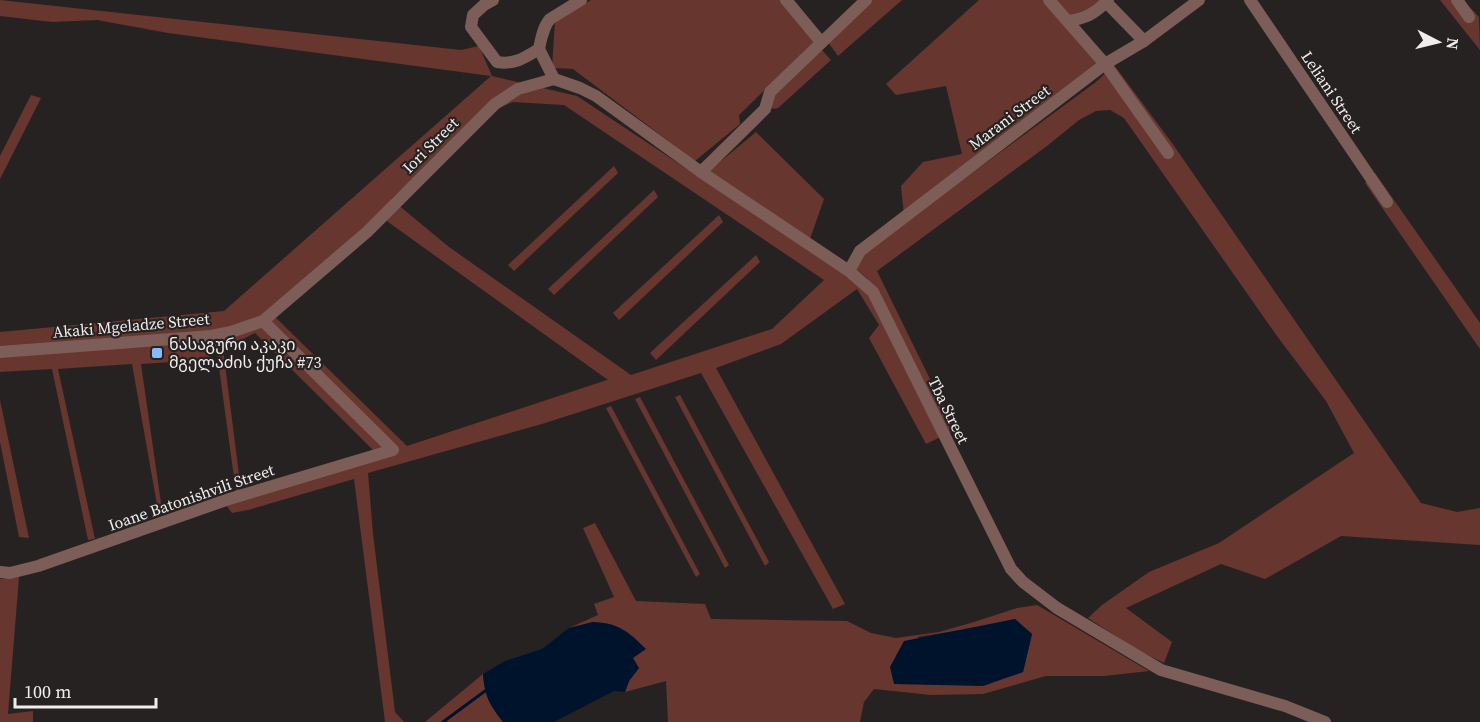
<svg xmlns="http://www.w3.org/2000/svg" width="1480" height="722" viewBox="0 0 1480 722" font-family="'Source Serif 4','Noto Sans Georgian',serif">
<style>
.green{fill:#67362f;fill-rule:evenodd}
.water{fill:#00132c}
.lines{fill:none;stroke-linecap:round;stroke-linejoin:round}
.stream{stroke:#00132c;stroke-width:3}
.minor{stroke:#7d5d58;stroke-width:12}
.poi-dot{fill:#86bbfb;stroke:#272222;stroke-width:2}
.labels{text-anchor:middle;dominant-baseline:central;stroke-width:4.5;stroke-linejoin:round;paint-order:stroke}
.street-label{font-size:16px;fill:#f0edec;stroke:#272222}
.poi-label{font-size:16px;fill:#f0edec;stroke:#272222;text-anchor:start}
</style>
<rect width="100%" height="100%" fill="#272222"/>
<!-- green -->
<g class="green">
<path d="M0,0l461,50 18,-4 13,30 85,20 256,170 26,20 9,-7 -12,-10 3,-13 237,-174 18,-17 58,78 249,360 36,9 23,-4v37l-139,-9 -76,43 -44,-15 -95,44 46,34 -8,21 -25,-12 -51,-33 14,-13 47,-33 70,-29 135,-90 -28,-52 -49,-65 -153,-218 -14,-8 -14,1 -17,9 -32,26 -170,125 78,159 -29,14 -57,-106 10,-13 -22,-36 -76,55 -65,24 129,236 -12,5 -132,-236 -159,51 -174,49 5,61 22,178 9,10h-19l-31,-243 -106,31 -16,3 -12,-16 16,-5 -19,-139 -14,7 -62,4 21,146h-4l-26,-146 -74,5 37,170 -7,1 -36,-171 -52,3v-40l224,-21 267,-235 -323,-43 -71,-13 -45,2 -52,-6zM513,102l51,3 260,175 -52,49 -141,46 -182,-128 -58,-48 89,-83zM377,214l231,166h-1l-200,66 -133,-130zM255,333l118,117 -132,40 -18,-141z"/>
<polygon points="591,0 781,0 817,39 739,115 740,124 695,161 573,69 552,68 555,21"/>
<polygon points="872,0 902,0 838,56 828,42"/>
<polygon points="979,0 1043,0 1100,63 904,216 901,186 923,162 962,154 946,86 896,95 886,84"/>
<polygon points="1054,0 1101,0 1094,8 1069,15"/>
<polygon points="1440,0 1463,0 1479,17 1480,50"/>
<polygon points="820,48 831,60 778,108 774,109 770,107 773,95"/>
<polygon points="31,95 41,98 0,179 0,156"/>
<polygon points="756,132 824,199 810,239 709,171"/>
<polygon points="614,166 618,173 514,271 508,265"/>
<polygon points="1375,173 1480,323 1480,349 1365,183"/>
<polygon points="654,190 658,197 554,295 548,289"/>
<polygon points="719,215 723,222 619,320 613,313"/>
<polygon points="756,255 760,262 656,360 650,353"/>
<polygon points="680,395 769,562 765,566 675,397"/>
<polygon points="640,397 729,565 725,568 635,399"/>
<polygon points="0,400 29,538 19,537 0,442"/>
<polygon points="611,406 700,574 696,577 606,408"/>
<path d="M595,523l41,78 69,3 6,15 136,2 24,12 25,5 43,-6 35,-10 43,-14 20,-3 112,66 -45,5h-58l-63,18 -52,1 -57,-6 -10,13 -4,20h-192l-2,-41 -41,11 4,-11 10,-13 -46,-46 -24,6 29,-13 -4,-11 20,-7 -31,-69zM1015,619l17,15 -9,38 -12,4 -94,-39 63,-10z"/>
<polygon points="19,577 8,714 33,711 33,722 0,722 0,579"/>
<path d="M483,674c2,22 7,31 20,48h-78z"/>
</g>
<!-- water -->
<g class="water">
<polygon points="1015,619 1032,634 1023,672 983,686 894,684 890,667 904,641"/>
<path d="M593,622c25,1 35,9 53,27l-13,9 6,10 -10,13 -4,11 -11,-1 -60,31h-51c-14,-19 -18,-24 -20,-48l22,-13 37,-12 27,-21z"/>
</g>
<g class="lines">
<!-- stream -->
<polyline class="stream" points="443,722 485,691"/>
<!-- minor -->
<g class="minor">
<path d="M493,0l-9,5 -11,10 -2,12 26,35c17,3 27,-4 42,-13"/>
<polyline points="786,0 821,42"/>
<polyline points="1049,0 1105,64 1168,153"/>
<polyline points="1250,0 1387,202"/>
<polyline points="1457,0 1469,17"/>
<polyline points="1106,2 1144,41"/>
<path d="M1068,21c18,-3 27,-7 40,-21"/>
<polyline points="554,79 580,88 596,96 701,172 849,271 873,292 1011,569 1023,582 1057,608 1161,670 1285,706 1325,722"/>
<path d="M554,79l-15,-30c2,-10 4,-22 11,-30l31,-19"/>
<polyline points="701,172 765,109 770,92 866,0"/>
<polyline points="849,271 860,251 1105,64 1144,41 1199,0"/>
<polyline points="0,352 211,336 231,332 263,321 367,232 495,104 518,89 554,79"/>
<polyline points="0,572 10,573 38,566 229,499 393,450 263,321"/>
</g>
</g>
<!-- markers -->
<rect class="poi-dot" x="151" y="347" width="12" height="12" rx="3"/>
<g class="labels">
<!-- street labels -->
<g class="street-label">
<text transform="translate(1332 92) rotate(56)">Leliani Street</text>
<text transform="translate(1009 117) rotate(-37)">Marani Street</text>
<text transform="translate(430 145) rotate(-45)">Iori Street</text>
<text transform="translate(131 325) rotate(-5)">Akaki Mgeladze Street</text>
<text transform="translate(949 410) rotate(64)">Tba Street</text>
<text transform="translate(191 497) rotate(-19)">Ioane Batonishvili Street</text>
</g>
<!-- poi labels -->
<g class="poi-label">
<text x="169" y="344">ნასაგური აკაკი<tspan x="169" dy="18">მგელაძის ქუჩა #73</tspan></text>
</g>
</g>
<!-- north arrow -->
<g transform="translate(1438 42) rotate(97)" stroke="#272222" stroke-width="4.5" paint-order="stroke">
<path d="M0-4.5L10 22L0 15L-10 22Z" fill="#f0edec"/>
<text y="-9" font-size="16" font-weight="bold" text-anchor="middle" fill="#f0edec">N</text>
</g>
<!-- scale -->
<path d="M15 698v9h141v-9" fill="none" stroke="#f0edec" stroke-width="3"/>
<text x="24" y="698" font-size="18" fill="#f0edec" stroke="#272222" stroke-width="4.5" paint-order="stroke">100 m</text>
</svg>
